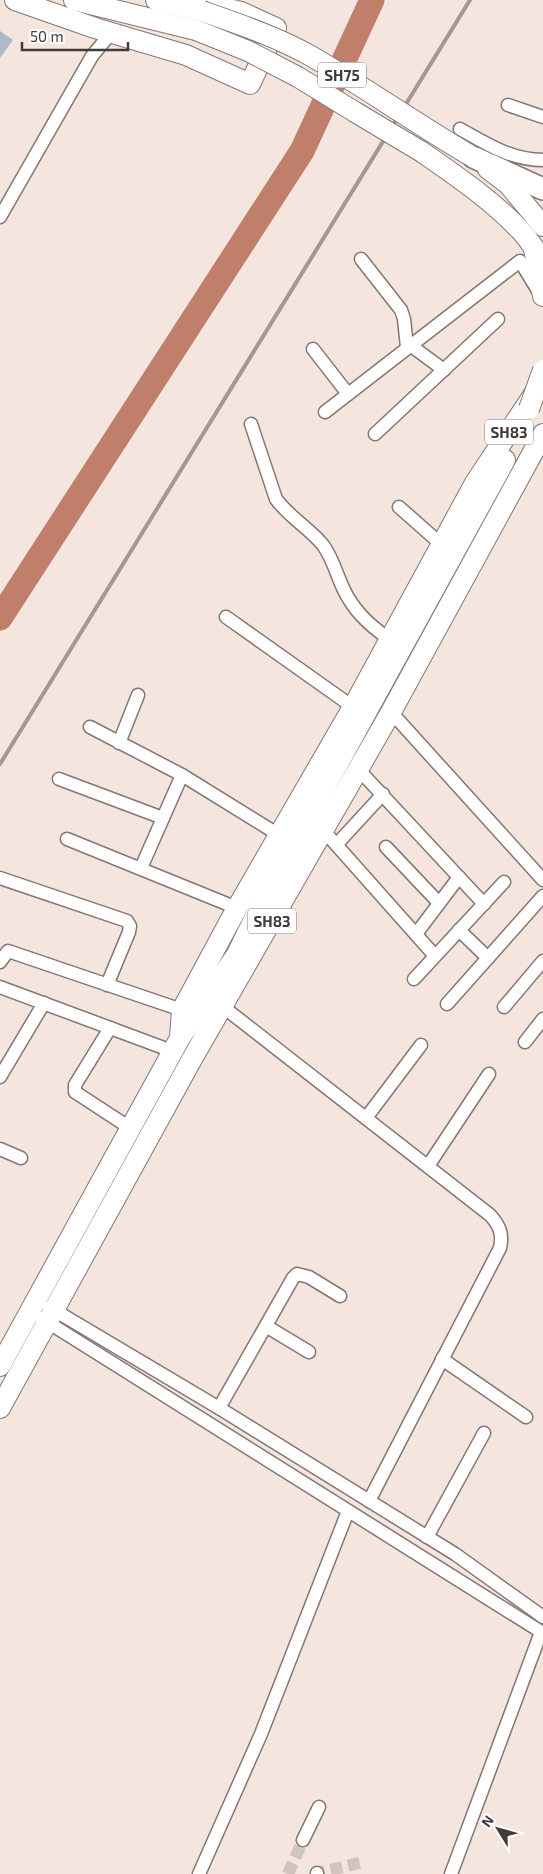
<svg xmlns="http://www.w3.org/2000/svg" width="543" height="1874" viewBox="0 0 543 1874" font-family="'Exo 2',sans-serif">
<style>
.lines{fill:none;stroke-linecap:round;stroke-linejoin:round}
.river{stroke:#c07f6a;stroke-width:25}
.building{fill:#b0b9c5}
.minor-tunnel{stroke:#d1c3be;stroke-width:12;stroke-dasharray:12 6;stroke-linecap:butt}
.minor-casing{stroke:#847671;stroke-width:15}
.primary-casing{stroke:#847671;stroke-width:22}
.trunk-casing{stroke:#847671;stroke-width:24}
.minor{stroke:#fff;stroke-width:12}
.primary{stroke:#fff;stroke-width:20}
.trunk{stroke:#fff;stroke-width:21}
.rail{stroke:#a39894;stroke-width:4}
.primary-bridge-casing{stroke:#847671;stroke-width:22;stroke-linecap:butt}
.primary-bridge{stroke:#fff;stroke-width:20}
.labels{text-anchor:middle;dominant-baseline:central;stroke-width:4.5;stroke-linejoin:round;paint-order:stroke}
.shield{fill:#fff;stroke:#7a7674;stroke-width:1}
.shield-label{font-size:15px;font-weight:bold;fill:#413b39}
</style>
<rect width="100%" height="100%" fill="#f5e5df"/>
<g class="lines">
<!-- river -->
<polyline class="river" points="0,618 302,151 372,0"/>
</g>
<!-- building -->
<polygon class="building" points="0,31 13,40 0,58"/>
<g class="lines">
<!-- minor-tunnel -->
<g class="minor-tunnel">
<polyline points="288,1874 303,1840"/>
<polyline points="313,1874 363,1862"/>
</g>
<!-- minor casing -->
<g class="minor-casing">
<g id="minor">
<polyline points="508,105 543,117"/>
<path d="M460,129c27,15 51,31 83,31"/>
<polyline points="0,217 92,56 111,33"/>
<polyline points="361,259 401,310 404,319 407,347"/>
<polyline points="410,345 444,370"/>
<polyline points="313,349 348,394"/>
<polyline points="325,412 520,261 537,289"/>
<path d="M251,424l25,75c13,18 33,29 47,46 10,14 13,28 20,43 10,22 26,37 46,51"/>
<polyline points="375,434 498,319"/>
<polyline points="399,507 442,545"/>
<polyline points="226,617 353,707"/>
<polyline points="391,712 543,880"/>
<polyline points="90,727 182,775 279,835"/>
<polyline points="119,743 138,695"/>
<polyline points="359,770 484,904"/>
<polyline points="59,779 163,818"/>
<polyline points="324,831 435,956"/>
<polyline points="67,839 237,908"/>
<polyline points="337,844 383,794"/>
<polyline points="386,847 439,903"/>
<polyline points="141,868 182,775"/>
<polyline points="0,878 127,921 130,926 129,932 107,985"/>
<polyline points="459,930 488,958"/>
<polyline points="416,934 459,877"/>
<polyline points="0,962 8,951 182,1010"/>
<polyline points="414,979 504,882"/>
<polyline points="0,987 172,1051"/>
<polyline points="447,1004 543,896"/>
<path d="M222,1006l268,209c10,11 13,19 10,33l-131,253"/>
<polyline points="504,1007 543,961"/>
<polyline points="110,1028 75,1085 75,1092 130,1128"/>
<polyline points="525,1042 543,1019"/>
<polyline points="0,1077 44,1003"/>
<polyline points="366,1118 421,1045"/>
<polyline points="0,1149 21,1158"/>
<polyline points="428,1166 489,1074"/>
<polyline points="49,1307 219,1408 455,1554 543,1617"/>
<polyline points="41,1318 543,1633"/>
<polyline points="266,1326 309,1352"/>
<polyline points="442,1359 526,1417"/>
<polyline points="219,1408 293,1278 297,1274 309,1277 340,1296"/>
<polyline points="427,1537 484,1433"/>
<polyline points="303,1840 319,1807"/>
<polyline points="199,1874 261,1734 348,1511"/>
<polyline points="317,1874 317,1873"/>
<polyline points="451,1874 541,1632"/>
</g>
</g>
<!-- primary casing -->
<g class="primary-casing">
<g id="primary">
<polyline points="15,0 95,28 186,55 250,84 276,28 241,12 190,0"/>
<polyline points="74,0 196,30"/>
<polyline points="156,0 202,11"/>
<polyline points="298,77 355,112"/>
<path d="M422,152c34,24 69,47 98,78 9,9 16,21 23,32"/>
<polyline points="488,169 508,184 543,226"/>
<polyline points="534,249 543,296"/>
<polyline points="180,1038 237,954 267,893 505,460"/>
<polyline points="0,1366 180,1038 182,1010 237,908 353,707 475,483 536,391"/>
<polyline points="0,1408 192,1059 391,712 543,434"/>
</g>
</g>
<!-- trunk casing -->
<g class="trunk-casing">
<polyline id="trunk" points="473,157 543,189"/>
</g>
<!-- minor -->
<use href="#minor" class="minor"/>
<!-- primary -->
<use href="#primary" class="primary"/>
<!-- trunk -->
<use href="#trunk" class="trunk"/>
<!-- rail -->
<polyline class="rail" points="0,764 470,0"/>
<!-- primary-bridge casing -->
<g class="primary-bridge-casing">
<g id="primary-bridge">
<path d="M202,11c37,13 75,26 109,45 55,32 107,69 162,101"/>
<polyline points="196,30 248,51 298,77"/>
<polyline points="355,112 422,152"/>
<polyline points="529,409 543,370"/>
</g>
</g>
<!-- primary-bridge -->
<use href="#primary-bridge" class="primary-bridge"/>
</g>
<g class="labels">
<!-- shield labels -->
<g class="shield">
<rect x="318" y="62.5" width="48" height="25" rx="4"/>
<rect x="485" y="419.5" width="48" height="25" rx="4"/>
<rect x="248" y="908.5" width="48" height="25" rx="4"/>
</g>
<g class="shield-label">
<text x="342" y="75">SH75</text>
<text x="509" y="432">SH83</text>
<text x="272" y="921">SH83</text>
</g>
</g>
<!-- north arrow -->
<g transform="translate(498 1829) rotate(307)" stroke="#ffffff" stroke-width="4" paint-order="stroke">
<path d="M0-4L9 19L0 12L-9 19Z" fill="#413b39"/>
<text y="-8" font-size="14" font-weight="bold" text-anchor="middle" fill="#413b39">N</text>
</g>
<!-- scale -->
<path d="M22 42v8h106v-8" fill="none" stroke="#413b39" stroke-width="2.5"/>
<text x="30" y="42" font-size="15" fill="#413b39" stroke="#ffffff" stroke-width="4" paint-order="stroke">50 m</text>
</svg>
